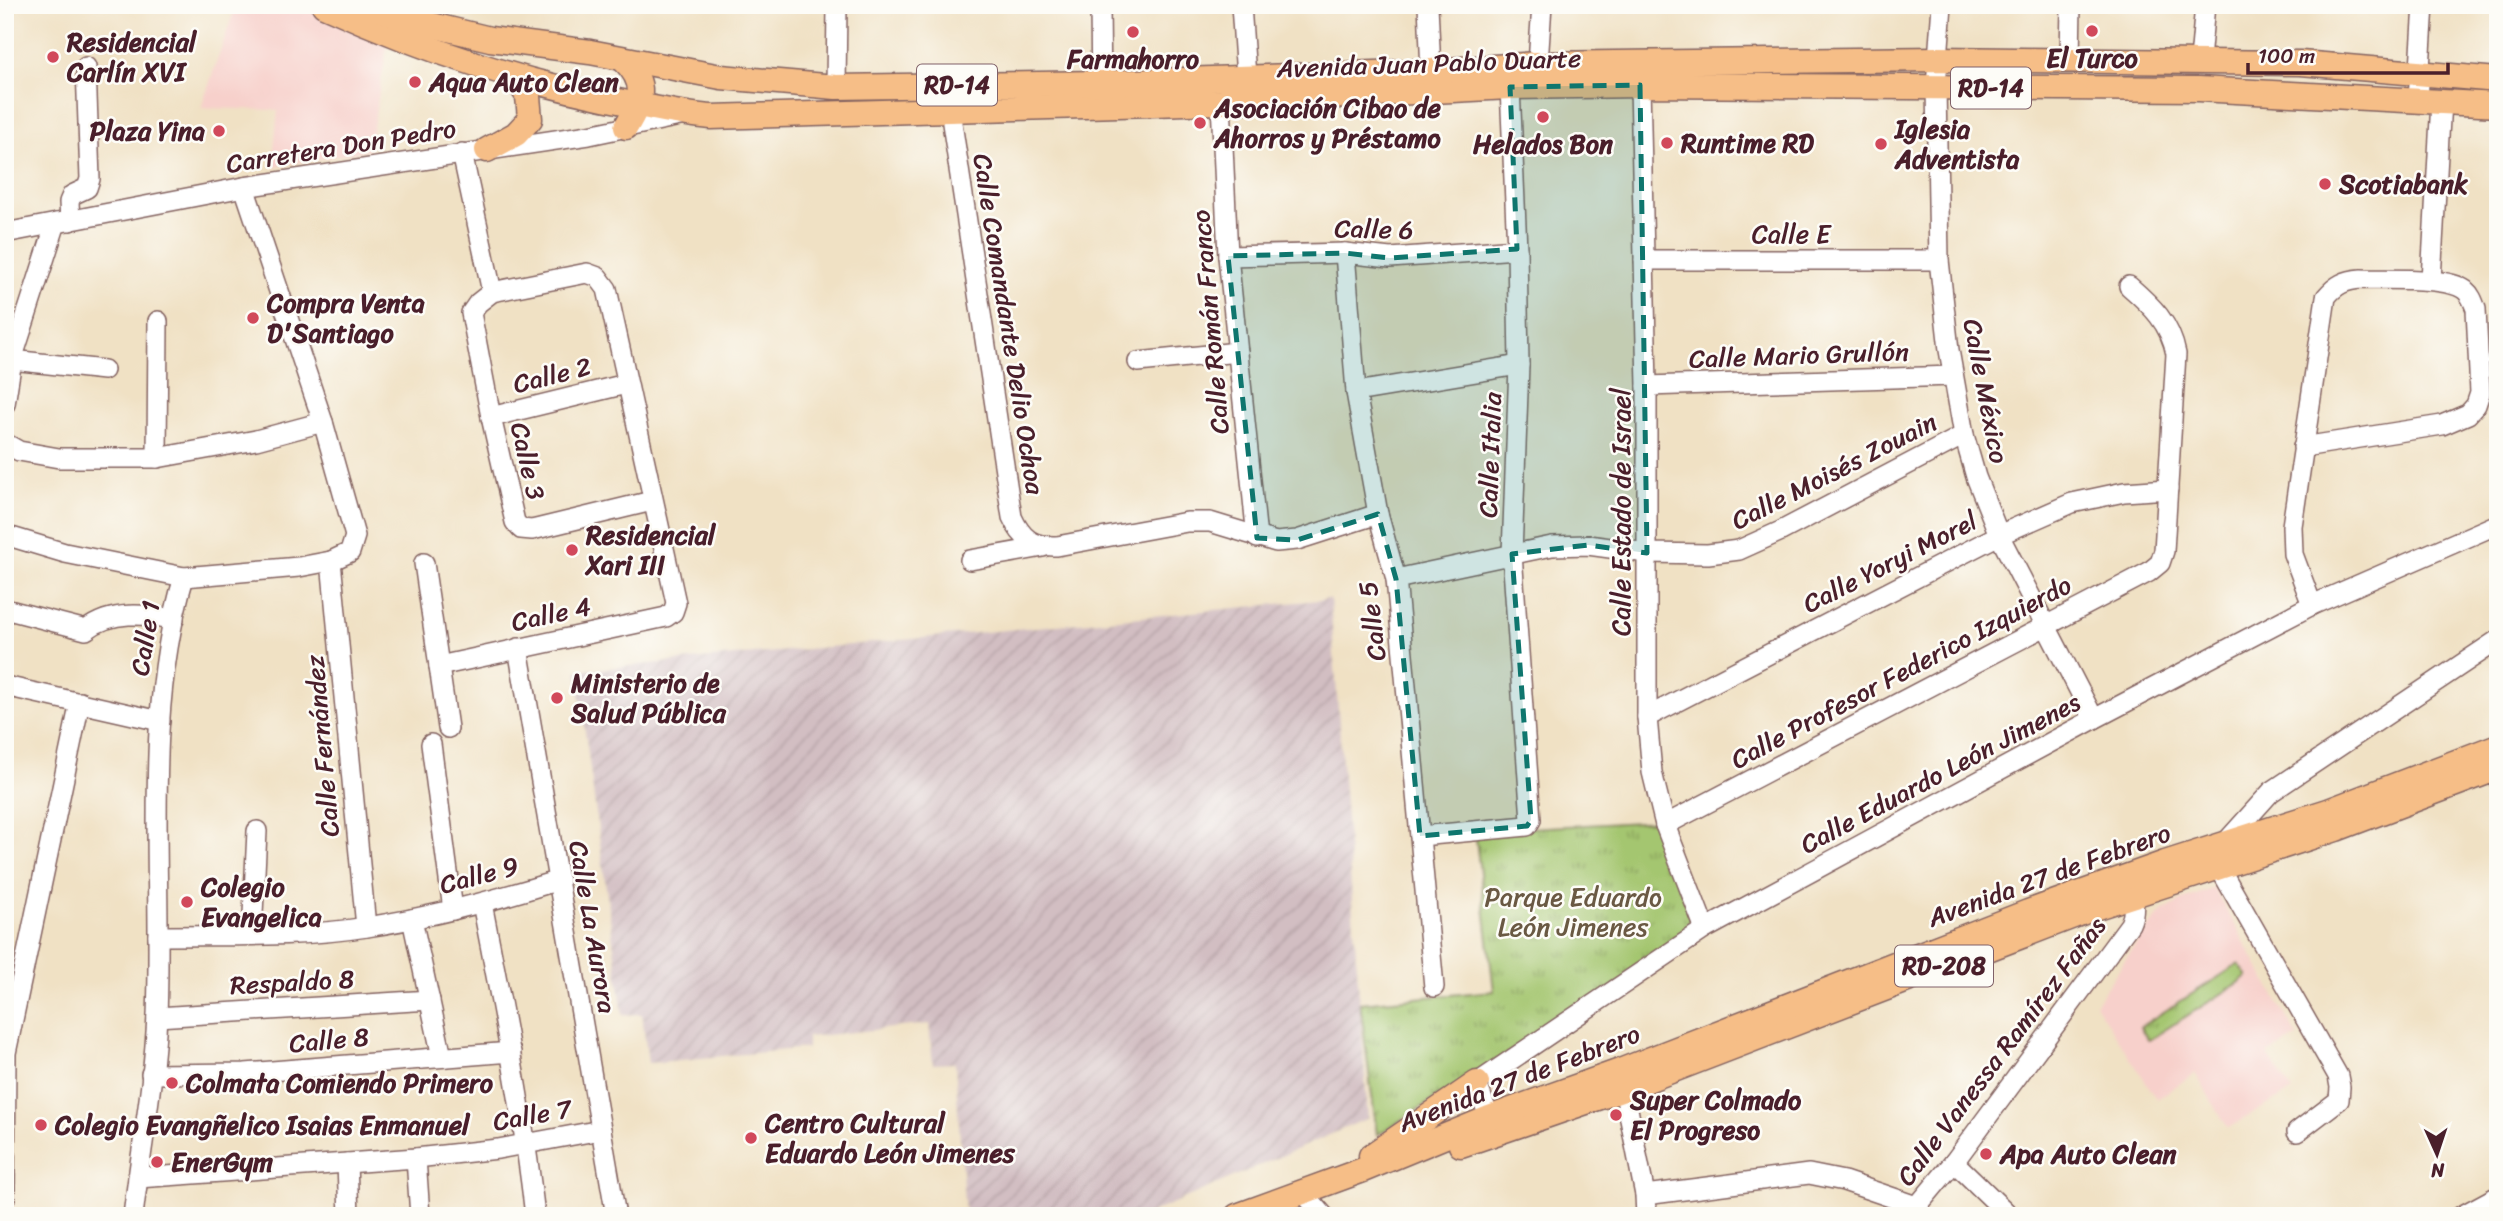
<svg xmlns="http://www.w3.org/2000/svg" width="2503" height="1221" viewBox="0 0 2503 1221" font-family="Sriracha,sans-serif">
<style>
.built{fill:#f7d0cb}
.industrial{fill:url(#industrial-furrows)}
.grass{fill:url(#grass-tufts);stroke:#77724d;stroke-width:2}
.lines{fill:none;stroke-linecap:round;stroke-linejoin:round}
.minor-casing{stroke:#846361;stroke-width:22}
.major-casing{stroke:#846361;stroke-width:27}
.minor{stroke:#fff;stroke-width:19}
.major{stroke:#f6be87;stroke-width:24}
.marked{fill:#0f766e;fill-opacity:0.2;stroke:#0f766e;stroke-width:5;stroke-dasharray:14 9;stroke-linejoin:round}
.poi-dot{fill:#d1495b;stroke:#fdfcf7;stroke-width:2.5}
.labels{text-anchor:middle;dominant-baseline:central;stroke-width:5;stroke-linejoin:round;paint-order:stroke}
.shield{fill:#fdfcf7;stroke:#806168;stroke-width:2}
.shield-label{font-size:24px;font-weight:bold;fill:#4a1f2b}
.poi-label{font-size:26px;font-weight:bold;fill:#4a1f2b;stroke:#fdfcf7;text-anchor:start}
.street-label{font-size:26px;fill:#4a1f2b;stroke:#fdfcf7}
.park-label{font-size:26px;fill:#6a5943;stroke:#fdfcf7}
</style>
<defs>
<pattern id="industrial-furrows" width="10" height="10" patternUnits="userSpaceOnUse" patternTransform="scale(1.75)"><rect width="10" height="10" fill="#d2bec2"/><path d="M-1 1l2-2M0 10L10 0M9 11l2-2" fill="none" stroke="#b6a3a7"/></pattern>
<pattern id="grass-tufts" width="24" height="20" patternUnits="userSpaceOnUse" patternTransform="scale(1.75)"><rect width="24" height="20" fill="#a4c66f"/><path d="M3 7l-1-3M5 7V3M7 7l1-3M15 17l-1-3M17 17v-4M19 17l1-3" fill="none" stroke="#88a05b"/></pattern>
</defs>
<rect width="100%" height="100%" fill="#fdfcf7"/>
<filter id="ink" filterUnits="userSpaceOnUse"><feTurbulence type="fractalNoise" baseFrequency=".0143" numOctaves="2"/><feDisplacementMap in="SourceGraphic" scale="14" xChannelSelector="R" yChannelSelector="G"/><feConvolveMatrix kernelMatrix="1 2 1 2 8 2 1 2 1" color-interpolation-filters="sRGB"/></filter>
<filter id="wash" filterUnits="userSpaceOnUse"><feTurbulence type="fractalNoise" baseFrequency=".00686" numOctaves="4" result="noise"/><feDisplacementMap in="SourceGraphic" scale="28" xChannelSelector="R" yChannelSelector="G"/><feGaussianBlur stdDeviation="1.57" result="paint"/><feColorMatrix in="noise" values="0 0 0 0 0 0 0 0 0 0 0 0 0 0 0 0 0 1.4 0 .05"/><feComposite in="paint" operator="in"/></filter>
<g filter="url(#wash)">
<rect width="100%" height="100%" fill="#f0e1c4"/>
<!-- built -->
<g class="built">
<polygon points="236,5 304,5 388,41 369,150 272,167 278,110 201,108"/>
<polygon points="2214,888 2298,1037 2267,1054 2292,1091 2228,1128 2195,1073 2157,1099 2095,1004 2142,935 2163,911 2183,900"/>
</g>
<!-- industrial -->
<polygon class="industrial" points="1330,599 1368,1118 1144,1216 965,1216 955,1063 933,1064 929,1024 807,1037 807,1048 648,1063 642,1014 623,1015 577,671"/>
<!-- grass -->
<g class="grass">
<polygon points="1659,821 1695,936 1377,1135 1360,1003 1494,991 1475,831"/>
<polygon points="2239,964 2248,977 2149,1040 2140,1027"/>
</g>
</g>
<g filter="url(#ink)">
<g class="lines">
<!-- minor casing -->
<g class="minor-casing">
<g id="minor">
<polyline points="1100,5 1101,97"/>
<polyline points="1241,5 1246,77"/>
<polyline points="1428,5 1431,71"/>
<polyline points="1942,5 1936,87 1939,260 1949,350 1964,435 1976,477 1999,535 2094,719"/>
<polyline points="2070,59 2071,5"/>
<polyline points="2200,60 2205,5"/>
<polyline points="1537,78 1542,5"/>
<polyline points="1640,85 1647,386 1647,717 1652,772 1665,825 1705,929"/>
<polyline points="836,87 837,5"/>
<polyline points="2418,100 2424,5"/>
<polyline points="1221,102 1228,256 1257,538"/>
<path d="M950,110l62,407c10,22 21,30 45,29l130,-24h23l66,20 21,-2 81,-26"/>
<polyline points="462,153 492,292"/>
<polyline points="70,221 69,202 72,195 87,188 90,179 86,67"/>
<polyline points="5,233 244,187 589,135 680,116"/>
<polyline points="1345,253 1356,392 1378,514 1396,579 1434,987"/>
<polyline points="1228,256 1345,253 1390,258 1517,249"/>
<polyline points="1644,260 1939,260"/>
<polyline points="2431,280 2441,101"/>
<polyline points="12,360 104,370"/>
<polyline points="1138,362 1238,352"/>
<polyline points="1647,386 1953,376"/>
<polyline points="1356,392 1519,365"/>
<polyline points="5,404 12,360 56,223"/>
<polyline points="491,417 626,384"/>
<polyline points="5,443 19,451 59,458 157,458 256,440 323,422"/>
<path d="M2303,447l139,-22 26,-11 8,-9 4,-12 -4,-84c-3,-8 -5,-14 -11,-19 -18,-14 -80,-10 -104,-11 -16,1 -25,6 -35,18l-34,229 1,28 19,51"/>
<polyline points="157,458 158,321"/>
<polyline points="5,535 65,553 184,577 299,567 331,561 350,552 355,536 323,422 244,187"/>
<polyline points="970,560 1043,547"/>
<polyline points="331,561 366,927"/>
<polyline points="424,563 448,728"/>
<polyline points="1396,579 1552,546 1588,545 1647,553 1708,554 1739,550 1781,531 1964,435"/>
<path d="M5,609l81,21c26,-20 58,-16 88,-11"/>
<polyline points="518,648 616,1216"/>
<polyline points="439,666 666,617 673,612 676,603 607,289 598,277 587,273 492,292 478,303 471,313 491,417 515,522 521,529 532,530 652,501"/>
<polyline points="5,686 160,721"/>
<polyline points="1647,717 1999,535 2072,503 2124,492 2168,489"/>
<polyline points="431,744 453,910"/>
<path d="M1665,825l484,-253 11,-9 4,-12 12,-197c-6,-31 -24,-48 -47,-68"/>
<polyline points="1420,836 1527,826 1531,820 1512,554 1519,365 1517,249 1510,87"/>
<path d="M482,903c20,104 41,207 53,313"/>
<polyline points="412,919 442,1057"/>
<polyline points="252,935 257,831"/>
<path d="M158,936c69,-1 140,2 209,-9 65,-10 129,-27 192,-47"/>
<polyline points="157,1017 430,1000"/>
<polyline points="151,1074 245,1073 511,1052"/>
<polyline points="1624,1089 1645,1195 1646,1216"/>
<polyline points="1493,1129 1477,1083 1705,929 2094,719 2312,605 2498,524"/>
<polyline points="2297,1132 2339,1100 2340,1087 2338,1076 2219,867 2225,843 2271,792 2498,640"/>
<polyline points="416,1158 420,1216"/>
<polyline points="1954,1162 2010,1216"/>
<polyline points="347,1163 349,1216"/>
<polyline points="138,1178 416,1158 498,1149 601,1130"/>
<polyline points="1303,1192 1324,1216"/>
<polyline points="1645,1195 1809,1174 1844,1181 1917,1206"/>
<polyline points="5,1198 6,1053 80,702"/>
<path d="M133,1216c8,-67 21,-134 24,-201 6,-145 -15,-297 27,-438"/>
<path d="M1909,1216l45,-54 176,-238c6,-13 4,-27 -1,-41"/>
<polyline points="2461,1216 2498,1196"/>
</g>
</g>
<!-- major casing -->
<g class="major-casing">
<g id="major">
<path d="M324,5c104,47 202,79 314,100 25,5 48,10 73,12l510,-15 289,-15 130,-2 559,4 299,16"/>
<polyline points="370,5 403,18 490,39 590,52 721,77 836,87 1100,83 1431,71 1537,64 1938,59 2301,63 2498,80"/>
<path d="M624,60c24,24 18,40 2,67"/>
<polyline points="487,150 516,134 530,119 528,96 516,78"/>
<polyline points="1461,1145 1624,1089 2097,907 2336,829 2498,768"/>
<polyline points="1371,1156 1477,1083"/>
<polyline points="1237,1216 1363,1170 1489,1118 1620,1071 2028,912 2165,863 2328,811 2498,746"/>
</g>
</g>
<!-- minor -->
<use href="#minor" class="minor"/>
<!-- major -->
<use href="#major" class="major"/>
</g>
</g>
<!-- marked area -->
<path class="marked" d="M1640,85l7,468 -59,-8 -76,9 19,266 -4,6 -107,10 -24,-257 -18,-65 -81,26 -40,-2 -29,-282 117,-3 45,5 127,-9 -7,-162z"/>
<!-- markers -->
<g class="poi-dot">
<circle cx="2092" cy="31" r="7"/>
<circle cx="1133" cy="32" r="7"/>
<circle cx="53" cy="57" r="7"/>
<circle cx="415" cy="82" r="7"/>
<circle cx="1543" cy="117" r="7"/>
<circle cx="1200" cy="123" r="7"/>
<circle cx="219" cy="131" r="7"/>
<circle cx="1667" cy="143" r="7"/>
<circle cx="1881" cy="144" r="7"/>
<circle cx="2325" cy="184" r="7"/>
<circle cx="253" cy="318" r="7"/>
<circle cx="572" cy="550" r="7"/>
<circle cx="557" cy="698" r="7"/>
<circle cx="187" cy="902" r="7"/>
<circle cx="172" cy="1083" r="7"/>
<circle cx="1616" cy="1115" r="7"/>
<circle cx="41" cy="1125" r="7"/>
<circle cx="751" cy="1138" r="7"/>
<circle cx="1986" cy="1154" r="7"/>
<circle cx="157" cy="1162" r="7"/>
</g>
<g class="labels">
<!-- shield labels -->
<g class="shield">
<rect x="917" y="64.5" width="80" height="41" rx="5"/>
<rect x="1951" y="67.5" width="80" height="41" rx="5"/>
<rect x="1895" y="945.5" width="98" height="41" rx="5"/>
</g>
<g class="shield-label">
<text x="957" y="85">RD-14</text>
<text x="1991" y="88">RD-14</text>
<text x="1944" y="966">RD-208</text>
</g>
<!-- poi labels -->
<g class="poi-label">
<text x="67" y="42">Residencial<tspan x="67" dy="30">Carlín XVI</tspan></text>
<text x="2092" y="58" text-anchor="middle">El Turco</text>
<text x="1133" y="59" text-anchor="middle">Farmahorro</text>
<text x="429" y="82">Aqua Auto Clean</text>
<text x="1214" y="108">Asociación Cibao de<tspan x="1214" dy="30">Ahorros y Préstamo</tspan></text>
<text x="1895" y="129">Iglesia<tspan x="1895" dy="30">Adventista</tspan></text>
<text x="205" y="131" text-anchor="end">Plaza Yina</text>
<text x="1681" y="143">Runtime RD</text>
<text x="1543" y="144" text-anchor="middle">Helados Bon</text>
<text x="2339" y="184">Scotiabank</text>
<text x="267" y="303">Compra Venta<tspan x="267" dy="30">D'Santiago</tspan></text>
<text x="586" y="535">Residencial<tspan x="586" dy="30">Xari III</tspan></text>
<text x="571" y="683">Ministerio de<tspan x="571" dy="30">Salud Pública</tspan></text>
<text x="201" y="887">Colegio<tspan x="201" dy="30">Evangelica</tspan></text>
<text x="186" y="1083">Colmata Comiendo Primero</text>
<text x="1630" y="1100">Super Colmado<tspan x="1630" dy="30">El Progreso</tspan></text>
<text x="765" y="1123">Centro Cultural<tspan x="765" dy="30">Eduardo León Jimenes</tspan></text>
<text x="55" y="1125">Colegio Evangñelico Isaias Enmanuel</text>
<text x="2000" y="1154">Apa Auto Clean</text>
<text x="171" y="1162">EnerGym</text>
</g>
<!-- street labels -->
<g class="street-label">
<text transform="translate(1429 63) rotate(-2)">Avenida Juan Pablo Duarte</text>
<text transform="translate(341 146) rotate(-9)">Carretera Don Pedro</text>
<text transform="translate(1374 229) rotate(1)">Calle 6</text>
<text x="1791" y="234">Calle E</text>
<text transform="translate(1210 322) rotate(-95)">Calle Román Franco</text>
<text transform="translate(1009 324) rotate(81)">Calle Comandante Delio Ochoa</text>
<text transform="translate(1799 355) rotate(-2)">Calle Mario Grullón</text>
<text transform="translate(552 375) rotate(-14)">Calle 2</text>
<text transform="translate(1986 391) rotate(79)">Calle México</text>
<text transform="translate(1490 455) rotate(-88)">Calle Italia</text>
<text transform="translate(528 461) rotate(77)">Calle 3</text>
<text transform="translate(1834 471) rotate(-27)">Calle Moisés Zouain</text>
<text transform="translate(1621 512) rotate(-90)">Calle Estado de Israel</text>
<text transform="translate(1890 562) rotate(-27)">Calle Yoryi Morel</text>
<text transform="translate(551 614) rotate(-12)">Calle 4</text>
<text transform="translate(1372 621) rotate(-97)">Calle 5</text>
<text transform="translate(145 638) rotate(-81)">Calle 1</text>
<text transform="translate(1901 672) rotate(-28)">Calle Profesor Federico Izquierdo</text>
<text transform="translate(322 746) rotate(-95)">Calle Fernández</text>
<text transform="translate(1940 773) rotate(-28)">Calle Eduardo León Jimenes</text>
<text transform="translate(479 875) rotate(-15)">Calle 9</text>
<text transform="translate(2049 875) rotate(-20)">Avenida 27 de Febrero</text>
<text transform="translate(593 927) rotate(80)">Calle La Aurora</text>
<text transform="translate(292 982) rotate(-3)">Respaldo 8</text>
<text transform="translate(329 1040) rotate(-5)">Calle 8</text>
<text transform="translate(2001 1051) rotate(-53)">Calle Vanessa Ramírez Fañas</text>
<text transform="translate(1519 1078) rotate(-21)">Avenida 27 de Febrero</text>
<text transform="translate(532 1115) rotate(-10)">Calle 7</text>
</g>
<!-- park labels -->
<g class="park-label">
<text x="1573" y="897">Parque Eduardo<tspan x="1573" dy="30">León Jimenes</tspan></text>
</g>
</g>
<!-- margin -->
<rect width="2503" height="1221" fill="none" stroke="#fdfcf7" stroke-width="28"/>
<!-- north arrow -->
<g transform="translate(2437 1154) rotate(177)" stroke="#fdfcf7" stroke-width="5" paint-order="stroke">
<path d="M0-5L12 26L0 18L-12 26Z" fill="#4a1f2b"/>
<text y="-10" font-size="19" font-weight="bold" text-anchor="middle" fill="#4a1f2b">N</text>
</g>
<!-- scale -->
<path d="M2248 63v10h200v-10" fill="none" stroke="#4a1f2b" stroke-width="3.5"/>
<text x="2258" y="63" font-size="21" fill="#4a1f2b" stroke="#fdfcf7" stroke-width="5" paint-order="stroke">100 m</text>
</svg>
